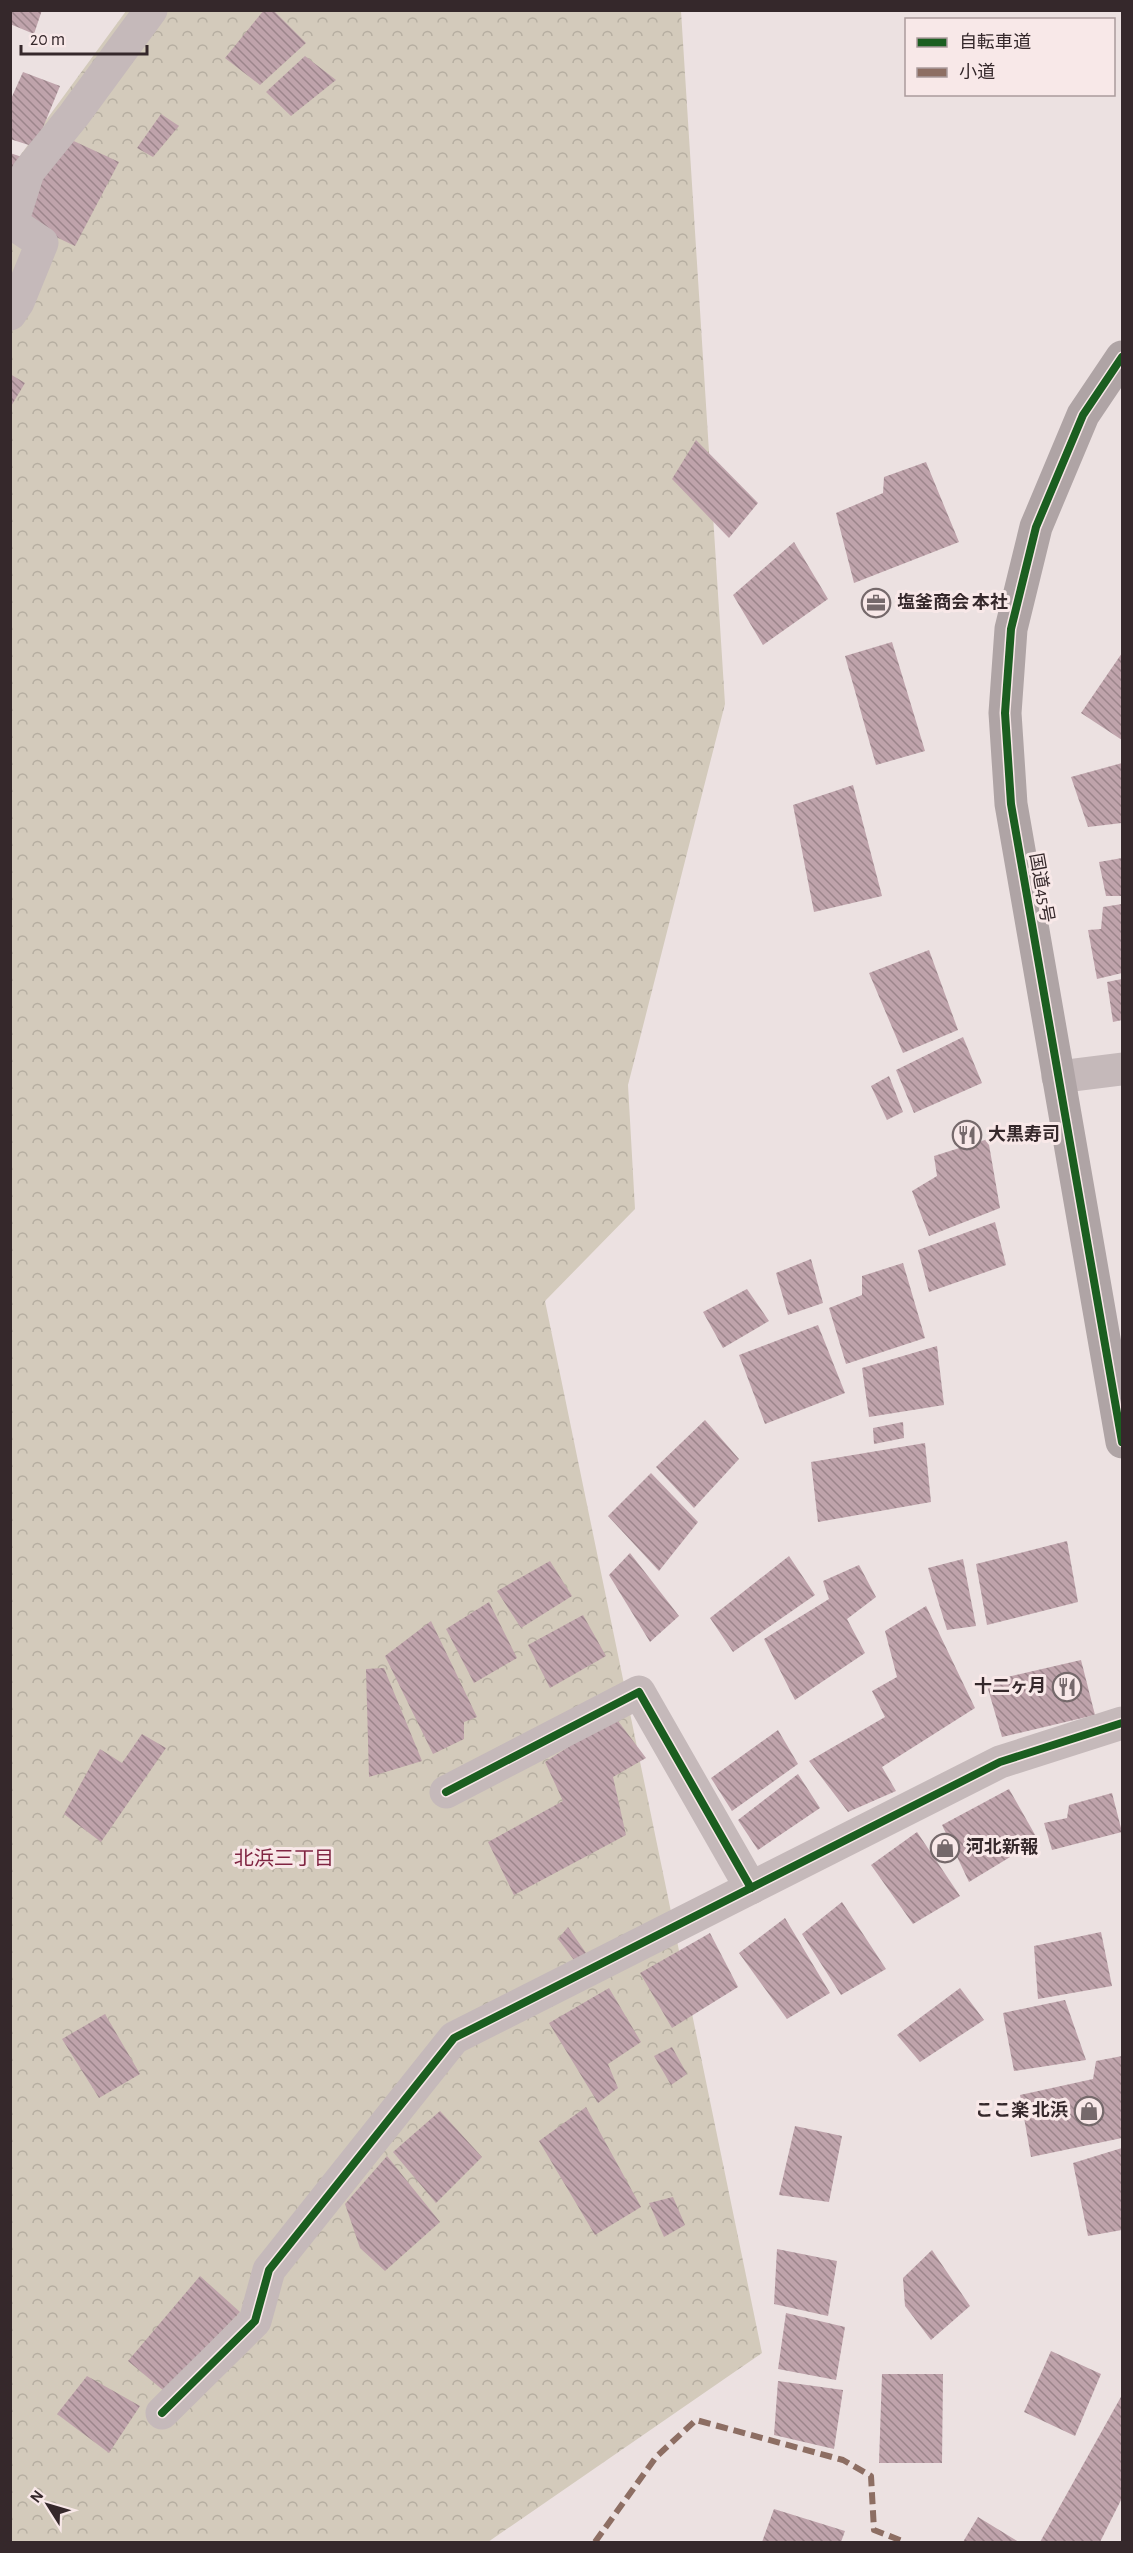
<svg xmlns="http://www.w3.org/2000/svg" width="1133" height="2553" viewBox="0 0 1133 2553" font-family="'Alegreya Sans','Noto Sans JP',sans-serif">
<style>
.forest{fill:url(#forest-crowns)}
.building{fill:url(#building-back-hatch)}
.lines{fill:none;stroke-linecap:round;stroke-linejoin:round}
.minor{stroke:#c5b9ba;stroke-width:33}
.trunk{stroke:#afa4a5;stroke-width:33}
.quiet{stroke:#8d6e63;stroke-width:6;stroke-dasharray:12 6;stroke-linecap:butt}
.cycleway-casing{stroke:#f8e8e8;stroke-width:11}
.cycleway{stroke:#1b5e20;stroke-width:8}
.labels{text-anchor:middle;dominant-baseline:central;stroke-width:6;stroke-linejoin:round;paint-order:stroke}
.poi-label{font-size:18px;font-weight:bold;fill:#35282b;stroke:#f8e8e8;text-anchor:start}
.street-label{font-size:18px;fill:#35282b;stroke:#f8e8e8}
.neighbourhood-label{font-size:20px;fill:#802542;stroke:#f8e8e8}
</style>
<defs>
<pattern id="forest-crowns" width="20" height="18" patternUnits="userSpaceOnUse" patternTransform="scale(1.5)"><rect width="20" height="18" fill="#d3cabb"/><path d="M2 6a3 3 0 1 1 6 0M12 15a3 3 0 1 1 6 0" fill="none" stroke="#b6aea1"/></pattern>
<pattern id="building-back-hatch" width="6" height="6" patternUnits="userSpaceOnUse" patternTransform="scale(1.5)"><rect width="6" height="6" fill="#bfa3ab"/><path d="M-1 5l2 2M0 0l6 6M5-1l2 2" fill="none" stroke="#9c858b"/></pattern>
</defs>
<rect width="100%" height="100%" fill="#ece1e1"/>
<!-- forest -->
<polygon class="forest" points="126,11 681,11 725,704 628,1085 635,1209 545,1301 762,2353 488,2542 11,2542 11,168"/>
<!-- building -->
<g class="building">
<polygon points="10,10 42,10 34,34 10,24"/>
<polygon points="264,10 273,10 306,43 260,85 225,58"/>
<polygon points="305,56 336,80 291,116 266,92"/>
<polygon points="23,72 60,86 35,147 10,139 10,101"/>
<polygon points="161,114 179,126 153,157 137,148"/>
<polygon points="63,136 119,162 75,246 20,220"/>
<polygon points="10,153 25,158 10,195"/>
<polygon points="10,374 25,383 10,408"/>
<polygon points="696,440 758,503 729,538 672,479"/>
<polygon points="926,462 959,542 854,583 836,513 883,493 884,477"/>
<polygon points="794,542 828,599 763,645 733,595"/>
<polygon points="892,642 925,751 876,765 845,656"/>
<polygon points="1122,653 1122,740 1081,713"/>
<polygon points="1122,763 1122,823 1088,827 1071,777"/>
<polygon points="853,785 882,896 814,912 793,805"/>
<polygon points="1122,858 1122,896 1106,896 1099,862"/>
<polygon points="1122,904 1122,973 1097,979 1088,930 1101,929 1103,907"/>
<polygon points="929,950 958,1030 903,1053 869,973"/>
<polygon points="1122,979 1122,1020 1113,1022 1107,982"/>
<polygon points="963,1037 982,1083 914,1113 896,1070"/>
<polygon points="889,1076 903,1112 887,1120 871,1086"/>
<polygon points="988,1139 1000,1208 929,1236 912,1191 937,1176 934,1156"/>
<polygon points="995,1222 1006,1265 929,1292 918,1250"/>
<polygon points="811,1259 823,1303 788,1315 776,1273"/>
<polygon points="903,1263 925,1338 846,1364 829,1308 862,1295 862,1276"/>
<polygon points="747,1289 769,1321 723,1348 703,1312"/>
<polygon points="818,1325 845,1393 765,1424 739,1355"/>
<polygon points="937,1346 944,1405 869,1417 862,1368"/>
<polygon points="705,1420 739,1459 694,1508 656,1467"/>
<polygon points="903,1422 904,1438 874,1444 873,1428"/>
<polygon points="925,1443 931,1502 818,1522 811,1462"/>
<polygon points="651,1473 698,1522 659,1571 608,1516"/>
<polygon points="1067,1541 1078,1602 987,1625 976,1564"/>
<polygon points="630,1553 679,1616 650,1642 609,1575"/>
<polygon points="789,1556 815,1595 733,1652 710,1618"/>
<polygon points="963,1559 976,1626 947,1630 928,1568"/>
<polygon points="550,1561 572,1596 521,1628 497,1591"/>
<polygon points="859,1565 876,1597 847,1619 865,1653 795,1700 764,1639 829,1599 823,1581"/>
<polygon points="489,1602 517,1658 474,1683 446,1629"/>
<polygon points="926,1606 975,1708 882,1767 896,1791 848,1812 809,1761 885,1717 872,1691 897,1677 885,1631"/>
<polygon points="583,1615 606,1656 550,1688 528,1645"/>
<polygon points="431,1621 477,1717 464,1722 464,1739 433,1754 385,1656"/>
<polygon points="1081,1660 1095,1715 1002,1737 986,1682"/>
<polygon points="384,1668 422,1761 369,1777 366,1669"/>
<polygon points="615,1717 646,1758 613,1777 626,1835 514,1895 488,1842 563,1801 545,1762"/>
<polygon points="778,1730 798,1764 732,1811 711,1778"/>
<polygon points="142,1734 166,1748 101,1842 64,1814 100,1749 122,1763"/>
<polygon points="798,1774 820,1808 758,1850 738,1820"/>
<polygon points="1009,1789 1038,1840 969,1882 942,1825"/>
<polygon points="1112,1793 1122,1832 1052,1850 1044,1823 1067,1818 1069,1805"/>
<polygon points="917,1832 960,1896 913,1924 871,1865"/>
<polygon points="842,1902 886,1969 841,1995 802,1934"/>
<polygon points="785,1918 830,1993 787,2019 739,1953"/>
<polygon points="568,1927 586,1953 574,1960 558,1939"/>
<polygon points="1101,1932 1112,1986 1038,1999 1034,1946"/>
<polygon points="710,1933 738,1987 672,2028 640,1973"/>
<polygon points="609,1988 641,2042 608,2064 618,2088 598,2103 549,2023"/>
<polygon points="960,1988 984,2020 920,2062 897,2035"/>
<polygon points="1065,2000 1086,2060 1014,2071 1003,2013"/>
<polygon points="105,2014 140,2074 99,2098 62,2039"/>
<polygon points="672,2047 687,2074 671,2085 654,2056"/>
<polygon points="1122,2056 1122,2138 1031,2157 1020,2095 1093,2079 1096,2061"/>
<polygon points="586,2107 641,2207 595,2235 539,2141"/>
<polygon points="440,2111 482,2157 436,2203 393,2152"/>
<polygon points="795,2126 842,2136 829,2202 779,2195"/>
<polygon points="1122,2148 1122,2230 1088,2236 1073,2163"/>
<polygon points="387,2156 440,2222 385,2271 360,2248 345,2204"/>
<polygon points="673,2197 685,2225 664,2237 649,2203"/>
<polygon points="777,2249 837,2261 828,2316 774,2304"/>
<polygon points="932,2250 970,2306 931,2340 905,2306 903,2278"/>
<polygon points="200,2276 240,2312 164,2391 128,2361"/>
<polygon points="786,2313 845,2327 836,2380 778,2369"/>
<polygon points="1051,2351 1101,2374 1075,2436 1024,2412"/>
<polygon points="882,2374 943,2374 942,2463 879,2463"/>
<polygon points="87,2376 140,2406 109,2453 57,2414"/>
<polygon points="778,2381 843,2390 834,2449 774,2435"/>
<polygon points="1122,2395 1122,2498 1100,2542 1040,2542"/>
<polygon points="774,2509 845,2531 841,2542 762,2542"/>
<polygon points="978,2517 1019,2542 963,2542"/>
</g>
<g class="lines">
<!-- minor -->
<g class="minor">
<polyline points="10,314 18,302 42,243 12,223 28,172 74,115 151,10"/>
<polyline points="1058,1077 1122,1069"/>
<polyline points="446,1792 639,1692 751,1888"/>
<polyline points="162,2413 255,2321 269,2270 454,2038 1000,1762 1122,1723"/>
</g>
<!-- trunk -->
<polyline class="trunk" points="1122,357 1083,415 1036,527 1011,629 1005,713 1011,804 1122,1442"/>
<!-- quiet -->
<polyline class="quiet" points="595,2542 656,2457 696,2420 843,2460 871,2476 874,2530 905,2542"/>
<!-- cycleway casing -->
<g class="cycleway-casing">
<g id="cycleway">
<polyline points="1122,357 1083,415 1036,527 1011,629 1005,713 1011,804 1122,1442"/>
<polyline points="446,1792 639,1692 751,1888"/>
<polyline points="162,2413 255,2321 269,2270 454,2038 1000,1762 1122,1723"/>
</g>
</g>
<!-- cycleway -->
<use href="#cycleway" class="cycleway"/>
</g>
<!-- icons -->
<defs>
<g id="office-ring" transform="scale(1.5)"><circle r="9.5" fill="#f8e8e8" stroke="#75696b" stroke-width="1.5"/><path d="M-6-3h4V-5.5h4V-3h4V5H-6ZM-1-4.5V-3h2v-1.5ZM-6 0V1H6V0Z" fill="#75696b"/></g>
<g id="restaurant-ring" transform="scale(1.5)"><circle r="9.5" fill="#f8e8e8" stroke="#75696b" stroke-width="1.5"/><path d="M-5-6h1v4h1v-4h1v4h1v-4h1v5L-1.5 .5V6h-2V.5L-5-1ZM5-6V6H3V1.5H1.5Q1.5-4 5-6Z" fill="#75696b"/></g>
<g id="shop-ring" transform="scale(1.5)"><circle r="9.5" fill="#f8e8e8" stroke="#75696b" stroke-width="1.5"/><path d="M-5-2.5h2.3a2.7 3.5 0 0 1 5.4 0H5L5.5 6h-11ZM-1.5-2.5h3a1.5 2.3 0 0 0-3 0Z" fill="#75696b"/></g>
</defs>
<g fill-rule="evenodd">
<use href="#office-ring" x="876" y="603"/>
<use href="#restaurant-ring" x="967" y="1135"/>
<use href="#restaurant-ring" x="1067" y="1687"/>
<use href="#shop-ring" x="945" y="1848"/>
<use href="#shop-ring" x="1089" y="2111"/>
</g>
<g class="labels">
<!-- poi labels -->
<g class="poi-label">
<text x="897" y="603">塩釜商会 本社</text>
<text x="988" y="1135">大黒寿司</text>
<text x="1046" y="1687" text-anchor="end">十二ヶ月</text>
<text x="966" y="1848">河北新報</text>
<text x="1068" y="2111" text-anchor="end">ここ楽 北浜</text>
</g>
<!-- street labels -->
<g class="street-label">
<text transform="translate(1041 888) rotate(80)">国道45号</text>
</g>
<!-- neighbourhood labels -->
<g class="neighbourhood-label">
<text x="284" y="1859">北浜三丁目</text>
</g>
</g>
<!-- border -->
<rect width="1133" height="2553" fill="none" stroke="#35282b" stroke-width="24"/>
<!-- legend -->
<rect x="905" y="18" width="210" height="78" fill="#f8e8e8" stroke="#aa9b9c" stroke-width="1.5"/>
<rect x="917" y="38" width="30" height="9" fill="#1b5e20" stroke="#aa9b9c" stroke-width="1.5"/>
<text x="959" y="48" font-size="18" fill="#35282b">自転車道</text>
<rect x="917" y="68" width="30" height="9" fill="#8d6e63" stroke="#aa9b9c" stroke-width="1.5"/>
<text x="959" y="78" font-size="18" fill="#35282b">小道</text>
<!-- north arrow -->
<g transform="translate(48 2505) rotate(307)" stroke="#f8e8e8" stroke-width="4.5" paint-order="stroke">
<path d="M0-4.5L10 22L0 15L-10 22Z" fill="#35282b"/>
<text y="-9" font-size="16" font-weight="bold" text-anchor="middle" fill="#35282b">N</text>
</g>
<!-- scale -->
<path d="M21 45v9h126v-9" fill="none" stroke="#35282b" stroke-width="3"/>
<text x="30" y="45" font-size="18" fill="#35282b" stroke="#f8e8e8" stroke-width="4.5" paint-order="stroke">20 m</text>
</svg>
